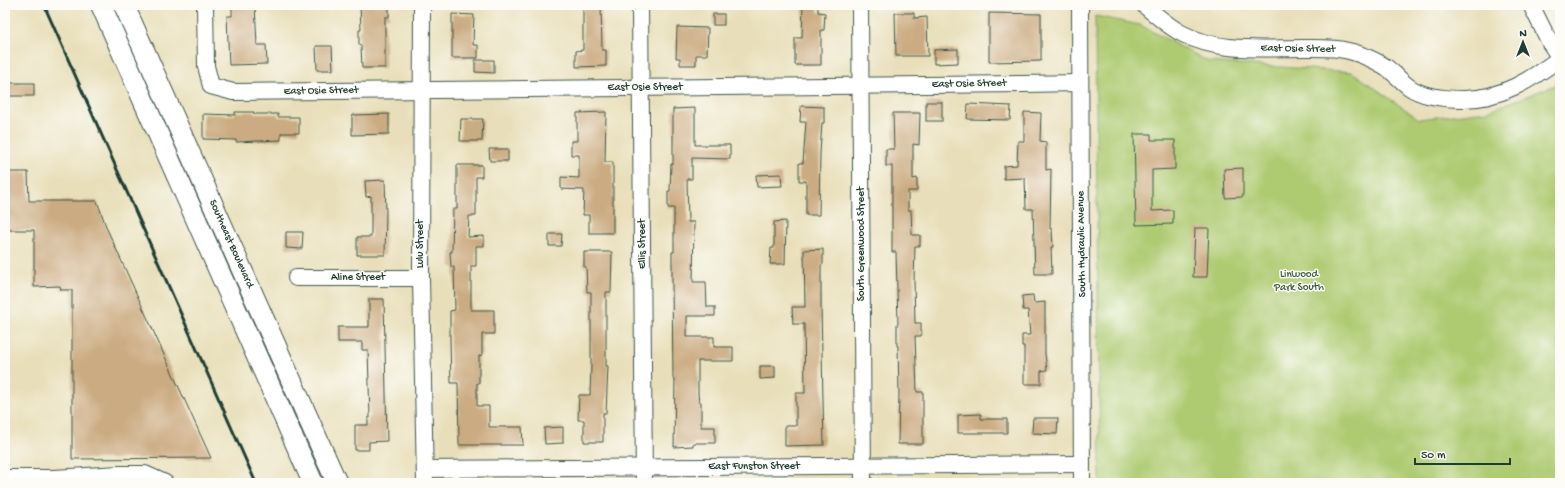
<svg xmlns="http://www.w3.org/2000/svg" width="1565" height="488" viewBox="0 0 1565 488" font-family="'Gochi Hand',sans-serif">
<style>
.green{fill:#aecb72;stroke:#668453}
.building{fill:#cbab81}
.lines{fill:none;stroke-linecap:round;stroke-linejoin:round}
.minor-casing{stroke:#3d5548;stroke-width:18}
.major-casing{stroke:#3d5548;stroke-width:22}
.minor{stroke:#fff;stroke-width:16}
.major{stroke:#fff;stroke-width:20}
.rail{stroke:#1f3d34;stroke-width:3}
.labels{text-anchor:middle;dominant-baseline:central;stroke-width:3;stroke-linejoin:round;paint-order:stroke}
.street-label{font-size:11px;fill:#1f3d34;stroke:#fdfcf7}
.park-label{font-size:11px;fill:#436044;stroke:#fdfcf7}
</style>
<rect width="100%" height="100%" fill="#fdfcf7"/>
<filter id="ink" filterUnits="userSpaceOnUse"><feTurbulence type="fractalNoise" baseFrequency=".025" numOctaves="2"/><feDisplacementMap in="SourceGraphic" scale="8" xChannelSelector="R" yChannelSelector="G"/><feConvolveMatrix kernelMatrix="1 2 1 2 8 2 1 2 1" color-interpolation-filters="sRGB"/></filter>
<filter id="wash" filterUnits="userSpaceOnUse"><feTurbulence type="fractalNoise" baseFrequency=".012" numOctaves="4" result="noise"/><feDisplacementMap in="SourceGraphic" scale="16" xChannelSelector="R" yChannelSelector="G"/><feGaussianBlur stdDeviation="0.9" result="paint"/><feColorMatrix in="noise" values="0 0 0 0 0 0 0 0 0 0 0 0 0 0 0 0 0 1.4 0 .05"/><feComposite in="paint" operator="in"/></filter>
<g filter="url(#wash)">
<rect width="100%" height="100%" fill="#e8dfba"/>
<!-- green -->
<polygon class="green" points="1095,16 1140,25 1209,62 1352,72 1419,119 1488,111 1558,84 1560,87 1560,483 1100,483"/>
<g id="blocks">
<!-- building -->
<g class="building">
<polygon points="232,5 255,5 257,45 266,45 267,64 229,65 227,16 232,16"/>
<polygon points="360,5 389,5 389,17 385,17 385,68 362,68 361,45 359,45 359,30 361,30"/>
<polygon points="583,5 601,5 602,50 606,50 606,66 576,67 576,51 583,50"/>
<polygon points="803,5 818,5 818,12 825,13 824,30 821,30 821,65 795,65 795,38 802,38"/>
<polygon points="895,13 914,13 914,18 927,17 928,56 896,56"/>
<polygon points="989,13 1041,14 1041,61 989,62"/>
<polygon points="452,14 474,15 473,45 478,45 478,58 452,58"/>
<rect x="713" y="14" width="11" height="11"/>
<polygon points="677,27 708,28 707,55 696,55 696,65 680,65 680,58 676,58"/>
<polygon points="316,46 332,46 333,70 317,70"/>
<polygon points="958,49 958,63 934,64 934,50"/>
<polygon points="475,60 494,60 494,73 475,72"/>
<rect x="5" y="83" width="29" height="13"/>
<rect x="926" y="102" width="16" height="19"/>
<polygon points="968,104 1011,106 1010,120 967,119"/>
<polygon points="801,106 824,107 824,123 822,123 820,153 819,215 806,215 806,181 799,181 799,163 803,163 806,122 800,122"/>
<polygon points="695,108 695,145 730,145 730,159 692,158 692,179 687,179 688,222 694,222 693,282 706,282 707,307 715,307 715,316 687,316 687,337 714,337 714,347 733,347 733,361 698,361 698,394 699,402 701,402 701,427 715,427 715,443 693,443 693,446 674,447 675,379 673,379 672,280 672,252 674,252 674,208 668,208 668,191 670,191 671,164 673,164 673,109"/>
<polygon points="235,112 254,112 254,114 278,114 278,117 299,117 299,133 281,133 281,140 236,142 236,140 203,139 203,114 235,115"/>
<polygon points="606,112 605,162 613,162 613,233 589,233 589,215 583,215 584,190 561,189 561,177 579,178 579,155 571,155 571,141 577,141 577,113"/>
<polygon points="1024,112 1041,113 1040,141 1046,142 1046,170 1051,169 1050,229 1052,229 1053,247 1051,247 1052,274 1035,274 1033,209 1026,209 1025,178 1004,179 1004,166 1017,165 1018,141 1024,141"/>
<polygon points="893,113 920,113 919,145 913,144 913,179 917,178 917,191 908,191 908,210 911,210 912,235 920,235 920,246 915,246 914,280 915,323 921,323 921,336 915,336 917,392 923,392 923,444 898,444 899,393 898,346 897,346 897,324 898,324 896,252 892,252 892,166 886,166 886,149 894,149"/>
<polygon points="389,114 389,134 352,135 352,115"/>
<polygon points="461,119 483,119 482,141 460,141"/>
<polygon points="1134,134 1151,134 1151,140 1175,140 1175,169 1152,170 1152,211 1173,210 1173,224 1136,225"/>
<polygon points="489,149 508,149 508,161 490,161"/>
<polygon points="457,165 482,165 482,177 476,177 476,216 469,216 468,237 484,236 484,246 476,246 476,266 471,266 471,310 494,310 494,334 482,334 482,355 479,356 479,383 477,383 477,406 489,406 489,427 522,427 523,445 459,445 458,383 451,383 450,340 450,311 455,310 454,267 451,267 450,252 452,252 453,209 457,209"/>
<polygon points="1243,168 1243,197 1225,198 1224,169"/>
<polygon points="5,172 28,172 29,201 97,201 107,229 211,458 72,459 72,290 61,290 60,286 34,287 34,230 5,230"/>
<polygon points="781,174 782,186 757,187 756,175"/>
<polygon points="385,180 386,213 385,255 357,255 357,237 371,237 371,196 366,197 365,181"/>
<polygon points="786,221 785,264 770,264 771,248 774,248 774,222"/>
<polygon points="1195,228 1209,228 1207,277 1193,277"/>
<polygon points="286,232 303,232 302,249 286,248"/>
<polygon points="549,234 562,234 561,246 549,246"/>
<polygon points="823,249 823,264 821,265 821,307 824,445 785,446 785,426 796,426 796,393 805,393 804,324 793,324 792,307 805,307 804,250"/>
<polygon points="584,252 612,252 611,292 606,292 606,366 608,366 606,413 603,413 603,442 584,442 584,420 578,420 579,395 590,395 591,366 591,292 587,292 586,267 584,267"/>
<polygon points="1033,295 1034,303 1045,302 1045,354 1047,370 1041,371 1041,384 1024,384 1024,346 1022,346 1022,335 1030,335 1028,310 1023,310 1022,296"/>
<polygon points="369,299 384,299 387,441 369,442 369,450 355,450 355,425 368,425 368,418 370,418 368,350 362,350 362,342 338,342 338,327 369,327"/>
<polygon points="760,366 775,366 775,378 760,379"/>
<polygon points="981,414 981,419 1007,419 1007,433 958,433 958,415"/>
<polygon points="1033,418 1058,418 1057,434 1032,433"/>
<polygon points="563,427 563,443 545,444 544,428"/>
</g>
</g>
</g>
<g filter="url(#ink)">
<use href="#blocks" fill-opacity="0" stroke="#3d5548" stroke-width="1"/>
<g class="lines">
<!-- minor casing -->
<g class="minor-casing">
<g id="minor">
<path d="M205,5l1,61 5,20 22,6c283,-4 565,-4 847,-9"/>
<polyline points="422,5 421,278 425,483"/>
<polyline points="640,5 644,483"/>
<polyline points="860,5 863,483"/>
<polyline points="1080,5 1082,483"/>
<path d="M1144,5c12,10 25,22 39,29 37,19 79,14 119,14 19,0 38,-1 57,6 8,3 19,8 27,13 8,6 15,14 23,20 14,10 39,12 55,12 37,0 68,-20 96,-41"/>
<polyline points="1531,5 1550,43 1560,58"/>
<polyline points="296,278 421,278"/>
<polyline points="425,469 1082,464"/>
<polyline points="5,478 54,478 119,474 145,474 165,483"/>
</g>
</g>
<!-- major casing -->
<g class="major-casing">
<g id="major">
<polyline points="101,5 313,483"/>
<polyline points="124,5 337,483"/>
</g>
</g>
<!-- minor -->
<use href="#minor" class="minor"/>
<!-- major -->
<use href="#major" class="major"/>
<!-- rail -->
<polyline class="rail" points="44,5 256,483"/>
</g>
</g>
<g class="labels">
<!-- street labels -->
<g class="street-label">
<text transform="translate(1298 49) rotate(1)">East Osie Street</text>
<text transform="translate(969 84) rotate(-1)">East Osie Street</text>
<text x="645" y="88">East Osie Street</text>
<text transform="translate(321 91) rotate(-1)">East Osie Street</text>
<text transform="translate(231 244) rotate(66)">Southeast Boulevard</text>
<text transform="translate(421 244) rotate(-90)">Lulu Street</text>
<text transform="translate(643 244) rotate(-90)">Ellis Street</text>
<text transform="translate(862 244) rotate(-90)">South Greenwood Street</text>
<text transform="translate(1082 244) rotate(-91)">South Hydraulic Avenue</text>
<text x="358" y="278">Aline Street</text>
<text x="754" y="467">East Funston Street</text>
</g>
<!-- park labels -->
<g class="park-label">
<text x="1299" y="275">Linwood<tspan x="1299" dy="13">Park South</tspan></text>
</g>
</g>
<!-- margin -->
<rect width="1565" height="488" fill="none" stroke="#fdfcf7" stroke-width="20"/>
<!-- north arrow -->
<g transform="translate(1523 42)" stroke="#fdfcf7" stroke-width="3" paint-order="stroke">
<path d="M0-3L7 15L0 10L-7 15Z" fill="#1f3d34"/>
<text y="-6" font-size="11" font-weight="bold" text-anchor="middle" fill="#1f3d34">N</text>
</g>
<!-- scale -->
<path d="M1415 458v6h95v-6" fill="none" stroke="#1f3d34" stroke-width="2"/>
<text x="1421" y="458" font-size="12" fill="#1f3d34" stroke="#fdfcf7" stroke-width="3" paint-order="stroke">50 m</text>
</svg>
